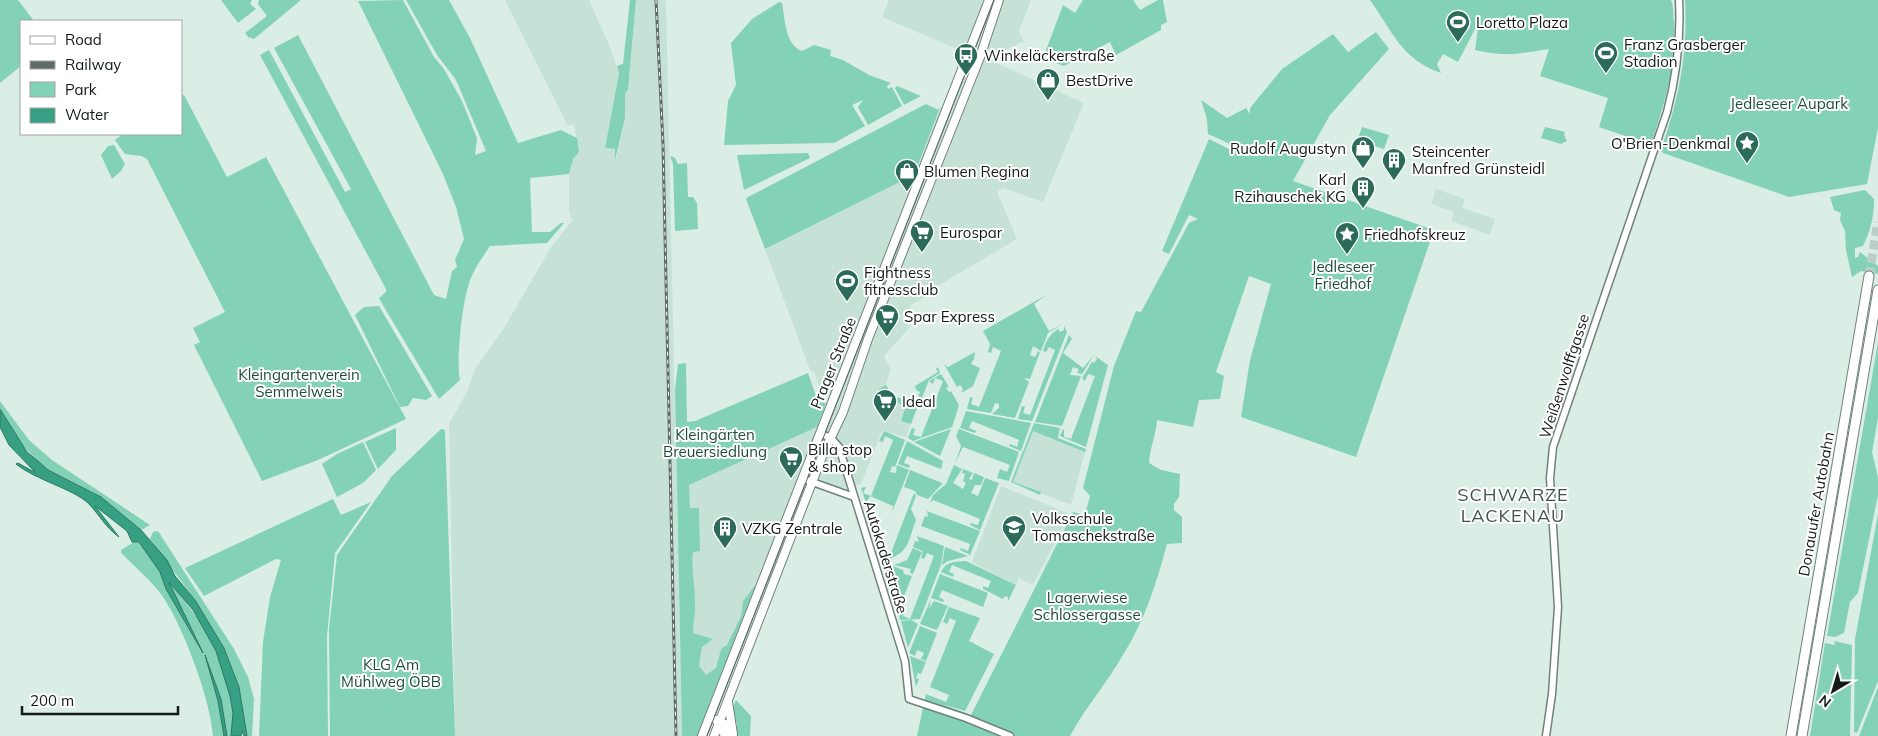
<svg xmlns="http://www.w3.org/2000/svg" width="1878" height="736" viewBox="0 0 1878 736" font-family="Mulish,sans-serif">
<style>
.built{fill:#c6e2d7}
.green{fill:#83d2b8}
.water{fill:#37a083;stroke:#2c7863}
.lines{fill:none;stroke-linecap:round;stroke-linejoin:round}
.highway-tunnel{stroke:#bccec7;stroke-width:9;stroke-dasharray:9 4.5;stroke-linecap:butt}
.minor-casing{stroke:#71827c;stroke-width:9}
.major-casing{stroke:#71827c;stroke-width:10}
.highway-casing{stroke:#71827c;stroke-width:11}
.minor{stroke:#fff;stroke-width:6}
.major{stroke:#fff;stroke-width:8}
.highway{stroke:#fff;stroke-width:9}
.tram{stroke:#5f6b66;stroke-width:1}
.rail-casing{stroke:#5f6b66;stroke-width:3}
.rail{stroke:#fff;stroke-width:1;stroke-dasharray:4;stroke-linecap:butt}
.labels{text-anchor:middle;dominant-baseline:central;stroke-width:4;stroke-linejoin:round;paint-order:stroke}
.poi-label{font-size:15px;fill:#131a17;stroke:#fff;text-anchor:start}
.park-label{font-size:15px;fill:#1f4b3e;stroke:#fff}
.street-label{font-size:15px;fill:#131a17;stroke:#fff}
.quarter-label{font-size:18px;letter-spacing:1px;fill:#43544e;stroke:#fff}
</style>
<rect width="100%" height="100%" fill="#daeee6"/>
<!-- built -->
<g class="built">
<polygon points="505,0 589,0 610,47 619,73 605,148 615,149 616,158 625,118 625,93 628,90 636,0 666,0 682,736 455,736 449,424 467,392 474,371 507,323 551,247 572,221 569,211 569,171 573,159 579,152 574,124 568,126"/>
<polygon points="889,0 1031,0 1019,31 1024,41 995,55 992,61 1084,103 1043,202 1003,188 997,192 1017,239 931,290 922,299 911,305 904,322 911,326 884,356 891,369 886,385 892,395 918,406 906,437 882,431 861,484 841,488 811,476 767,589 756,584 743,601 741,616 727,645 721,649 716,668 706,676 699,666 702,647 712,639 693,633 693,615 695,606 692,567 693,551 700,551 699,508 690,508 689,485 817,427 827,430 829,395 822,395 814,372 810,370 765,249 914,175 938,108 956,99 973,56 882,17"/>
<polygon points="1436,189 1465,199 1462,208 1495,219 1490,235 1451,221 1454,212 1431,204"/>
<polygon points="1033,431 1085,452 1071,505 1012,482"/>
<polygon points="1001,486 1070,514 1033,585 1019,578 1016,585 972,562"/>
</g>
<!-- green -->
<g class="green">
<polygon points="0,0 18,0 34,21 21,21 21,66 0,83"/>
<polygon points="221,0 252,0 250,4 256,9 238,23"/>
<polygon points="259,0 301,0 254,39 248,37 245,33 267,16 258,4"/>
<path d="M403,0l31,57 10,12 18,32 15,37 -2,17 11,-4 -30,-71 -19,-25 -31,-55h43l21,38 48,105 43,-13 16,8 2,14 -6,7 -4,15 -39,4 2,54h18l11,-9h3l-17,20 -57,3c-8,12 -19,27 -22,41 -6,19 -12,74 -8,93l-21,19 -58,-97 -2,-4 7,-6v-3l-126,-234 9,-5 76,142 6,-3 -77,-141 24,-13 136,260 12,4 6,-28 5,-4 -2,-7 9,-21 -8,-32 -13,-33 -85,-173z"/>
<polygon points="630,0 636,0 628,90 625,93 625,118 615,160 615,149 605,148 619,73 617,66 623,64"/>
<polygon points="1083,0 1133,0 1140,10 1158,0 1163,0 1167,22 1161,25 1161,30 1116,55 1110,42 1064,66 1056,63 1057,58 1045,53 1063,5 1075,13"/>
<path d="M1370,0h301c3,7 2,16 3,23 2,45 -9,78 -22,119l-3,2 -50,-17 9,-29 -68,-22 9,-27c-33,5 -42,8 -74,1l3,-23 -3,2 -17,33 -15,-8 -6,10 4,9c-40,-14 -48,-41 -71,-73z"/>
<path d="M1685,0h193v128l-11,56 -78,13 -126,-44 -2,-3c18,-53 27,-95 24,-150z"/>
<path d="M779,2l3,1c3,15 3,42 20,48l12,-6 17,5 -1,6 13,4 26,15 22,8 -4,3 1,3 4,-2 10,19 -34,19 -10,-18 5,-7 -11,5 13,21 -31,17 -110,2 4,-44 8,-16 -5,-42 21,-24z"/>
<path d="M1376,32l13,17 -59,66 -37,66 141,49 -78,227 -115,-40 9,-57 21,-76 -22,-8 -33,96 8,4 -4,23 -21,1 -6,27 -36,-7c-1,15 -7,28 -8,43l12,7 19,4 -1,23 -5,7v6l8,7v26l-15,1c-10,38 -23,78 -44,111 -16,28 -38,53 -53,81h-153l9,-42 20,8 3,-7 -19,-8 26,-66 -6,-3 -3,6 -4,-2 6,-15 31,11 -11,23 25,13 -29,57 -23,-7 29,11 102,-203 12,3 5,-19 -7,-8 31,-122 22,-55 5,1 48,-89 9,-4 -9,-4 -20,39 -7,-3 47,-112 22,11 -3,-7 -20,-9 -1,-15 -6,-19 26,18 19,-10 4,6v-6l32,-39 51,-35 15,18z"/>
<polygon points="897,86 921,96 904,105 895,88"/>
<polygon points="184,95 227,177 266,157 406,419 318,460 262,481 194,345 200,342 193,328 225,312 147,159 141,156 125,154 115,140 123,134 181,134 181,96"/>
<polygon points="926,104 939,110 914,175 765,249 746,199 748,197"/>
<polygon points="1362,127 1389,135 1384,149 1357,141"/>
<polygon points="1545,127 1565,132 1564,135 1567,141 1561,144 1541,138"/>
<polygon points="114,145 125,164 121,171 112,179 101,155 108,146"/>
<polygon points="808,153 810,158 744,190 737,155"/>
<polygon points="670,156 675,158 678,164 687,163 688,197 693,197 697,203 698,229 675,231 673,164"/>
<path d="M1865,190l9,9c0,17 -3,31 -11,47l-8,2v10l3,-1 2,-5 18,14v8l-17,-3 -9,6 -6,-27 -1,-19 -5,-11 1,-7 -7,-3 -4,-13z"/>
<polygon points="1046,295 1034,304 1049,331 1063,324 1048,333 1041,351 1033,346 1030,355 1035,357 1038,351 1040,352 1030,379 1024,378 1029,382 1015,418 992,414 999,408 999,404 995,403 991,413 967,409 970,397 973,398 971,404 979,407 1001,351 993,347 991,353 988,352 990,344 983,331"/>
<polygon points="379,306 432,396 426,400 413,398 408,406 400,407 355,315 364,307"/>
<path d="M1064,326l3,6 -35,89 -14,-2 4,-13 3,1 -2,6 7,2 25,-65 -6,-3 -3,5 -3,-1c3,-10 6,-16 15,-22l2,3 4,-2z"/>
<polygon points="1069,335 1072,339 1063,353 1083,368 1094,355 1082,374 1077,373 1079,369 1073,367 1070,375 1081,376 1062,426 1035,422"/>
<polygon points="1878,342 1878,418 1872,452 1878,477 1878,495 1858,593 1850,602 1844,633 1835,637 1827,636"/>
<polygon points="975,352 974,359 971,364 980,368 973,386 961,393 963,389 960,385 957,387 944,364 948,367"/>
<polygon points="1095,356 1108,365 1086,447 1060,436 1063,429 1064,430 1064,437 1071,439 1095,376 1088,374 1085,381 1082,378 1092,362 1094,363 1097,359"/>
<path d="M686,363l1,59 8,-1 113,-48 10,29 8,1 -9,24 -128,58 1,23h9l1,43 -7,1c-2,17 2,33 2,50 1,10 -2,21 -2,31l20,6 -11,8 -3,19 7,9 10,-7 5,-19 6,-4 14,-29 2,-15 13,-17 -59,152h-15l-7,-346 3,-26z"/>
<polygon points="938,367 940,373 929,380 922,398 918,396 920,392 916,390 915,386 938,372 936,369"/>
<polygon points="941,374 949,387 946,388 949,392 951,391 959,405 952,427 913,441 908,438 912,428 915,429 913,435 921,437 943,381 935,378 933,384 929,381"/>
<polygon points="886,385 892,395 918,405 911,424 901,421 906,406 882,397 878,390"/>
<polygon points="0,401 29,440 52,460 150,525 141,530 101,497 48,470 38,461 22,445 0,409"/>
<polygon points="966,411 1031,423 1021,451 1009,446 1010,444 1017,447 1019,440 972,421 969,428 976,431 975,433 960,428"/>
<polygon points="1034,423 1060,428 1058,438 1086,449 1085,452 1033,431 1013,482 1041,492 1040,495 1011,482"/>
<polygon points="396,428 396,450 378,469 365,442"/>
<polygon points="441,429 445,430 455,736 330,736 329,629 337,555 392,476"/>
<polygon points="951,429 940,456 914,442"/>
<polygon points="959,429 1019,452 1009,481 997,478 1000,469 1007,472 1010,465 963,447 955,463 961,446 956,436"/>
<polygon points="884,431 905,440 895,467 892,466 890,472 896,473 897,465 909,470 892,512 893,506 870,496 866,503 861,488 866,487 863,493 871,496 893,440 885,436 883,442 879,441"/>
<polygon points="907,441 943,461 941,469 907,456 904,463 910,465 909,468 898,464"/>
<polygon points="363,442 376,470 363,483 337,497 322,464 337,454"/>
<polygon points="954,465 962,469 953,483 963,489 966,483 963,481 965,474 962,473 963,469 973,473 969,479 972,480 974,473 984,477 981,485 975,485 971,493 978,496 985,478 999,483 980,530 970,525 971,523 978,525 980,519 933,500 930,503 933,495 946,484"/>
<polygon points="910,470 942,483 943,483 928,499 917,495 915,491 904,487"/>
<path d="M914,493l2,3 -5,13 5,11c-9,24 -7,34 -34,41l-2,-12 4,1 -2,6 7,2z"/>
<polygon points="333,499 341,515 371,502 335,553 327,636 328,736 259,736 263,642 270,597 281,560 276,559 204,596 185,568"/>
<polygon points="927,511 980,531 970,555 960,550 961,548 968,551 970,544 921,526 925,516 928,517"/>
<polygon points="1878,514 1878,681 1857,733 1854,732 1855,639"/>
<polygon points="158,531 234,649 248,677 254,699 252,736 247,736 239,687 224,648 195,600 150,539 153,532"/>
<polygon points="917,536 944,546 941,565 920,619 900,620 899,615 902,608 905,609 903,616 910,619 934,556 927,553 924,559 921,558 923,551 913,547 915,541 919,542"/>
<path d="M134,542l6,1c12,12 23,29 26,46l37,64 -34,-71c5,4 8,10 12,15 29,34 61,93 50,139h-4l-1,-3 -5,-34 -15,-40 12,42 6,35h-11c-2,-36 -33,-120 -56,-147 -11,-13 -24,-24 -36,-36v-3z"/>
<polygon points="945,547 968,556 948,561 942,565"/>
<polygon points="913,548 922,552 913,574 910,573 911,569 894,565 907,560"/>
<path d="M966,561l50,24 -8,16v-4l-3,-1 -2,3 -20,-10v-3l5,2 3,-7 -39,-16 -3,7 5,2 -1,3 -12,-5c5,-11 14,-10 25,-11z"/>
<polygon points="893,566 903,570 904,574 912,576 902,601 899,600 897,605 901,606 898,612 884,569"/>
<polygon points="940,574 988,593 983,607 942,590 939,597 944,600 943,602 931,598"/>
<polygon points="931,599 929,609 934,601 948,606 937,630 920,624"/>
<polygon points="911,620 918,624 908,648 901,621"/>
<polygon points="920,626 937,633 926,661 921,659 924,653 917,650 915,656 909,653"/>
<polygon points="1834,641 1852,645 1850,736 1810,736 1825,643 1835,645"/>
<polygon points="910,656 926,662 921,674 918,673 916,678 919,679 916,687"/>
<polygon points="1878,687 1878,736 1859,736"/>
<polygon points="736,700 751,716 750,736 737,736 737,724 732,710"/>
</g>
<!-- water -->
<g class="water">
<path d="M0,409l27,43 11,9 10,9 53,27 40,33 26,30 8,16 20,24 29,48 15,39 8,49h-3l-2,-5 -1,5h-10l2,-23 -3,-17 -14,-45 -23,-41 -24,-28 34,71 -37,-64 -6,-17 -21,-30h-7l-5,-11 -32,-25 24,31c-14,-10 -20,-23 -31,-34 -15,-14 -52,-23 -72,-39l2,-1 18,10 -27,-28 -9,-18z"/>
<polygon points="205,655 221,699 227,736 224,736 218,701"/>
</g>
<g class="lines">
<!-- highway-tunnel -->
<polyline class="highway-tunnel" points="1869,276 1878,222"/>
<!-- minor casing -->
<g class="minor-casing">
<g id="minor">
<polyline points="821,434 831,438 839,447 905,661 909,699 966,718 1010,736"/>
<polyline points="804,479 854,497"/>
<path d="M1546,736l6,-42 6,-87 -8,-129 3,-31 114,-335c10,-38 14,-73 12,-112"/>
</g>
</g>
<!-- major casing -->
<g class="major-casing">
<g id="major">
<polyline points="728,702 733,734"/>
<polyline points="716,720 727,725 732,736"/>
<polyline points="718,722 725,736"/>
<polyline points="702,736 989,0"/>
<polyline points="714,736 823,454 843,412 868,339 980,57 999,0"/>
</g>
</g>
<!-- highway casing -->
<g class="highway-casing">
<g id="highway">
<polyline points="1791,736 1869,276"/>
<polyline points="1802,736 1878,290"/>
</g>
</g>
<!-- minor -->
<use href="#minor" class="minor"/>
<!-- major -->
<use href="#major" class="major"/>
<!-- highway -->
<use href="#highway" class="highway"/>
<!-- tram -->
<polyline class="tram" points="707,736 994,0"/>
<!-- rail casing -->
<g class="rail-casing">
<polyline id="rail" points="656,0 663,144 676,736"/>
</g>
<!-- rail -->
<use href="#rail" class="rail"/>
</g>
<!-- icons -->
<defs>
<g id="stadium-pin" transform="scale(1.25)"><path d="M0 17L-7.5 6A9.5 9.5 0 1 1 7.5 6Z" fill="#2c6b59" stroke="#fff"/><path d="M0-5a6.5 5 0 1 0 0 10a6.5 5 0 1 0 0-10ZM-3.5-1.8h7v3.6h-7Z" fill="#fff"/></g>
<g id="bus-pin" transform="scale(1.25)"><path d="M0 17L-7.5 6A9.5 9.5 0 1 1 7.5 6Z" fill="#2c6b59" stroke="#fff"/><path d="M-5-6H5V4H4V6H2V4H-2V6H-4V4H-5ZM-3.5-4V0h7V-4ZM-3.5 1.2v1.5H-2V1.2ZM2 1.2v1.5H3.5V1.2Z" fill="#fff"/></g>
<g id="shop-pin" transform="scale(1.25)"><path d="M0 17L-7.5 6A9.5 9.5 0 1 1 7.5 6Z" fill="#2c6b59" stroke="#fff"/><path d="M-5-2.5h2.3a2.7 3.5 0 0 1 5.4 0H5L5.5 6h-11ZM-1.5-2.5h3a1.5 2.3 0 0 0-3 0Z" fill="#fff"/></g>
<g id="sight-pin" transform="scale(1.25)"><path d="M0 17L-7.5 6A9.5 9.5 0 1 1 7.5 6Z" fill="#2c6b59" stroke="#fff"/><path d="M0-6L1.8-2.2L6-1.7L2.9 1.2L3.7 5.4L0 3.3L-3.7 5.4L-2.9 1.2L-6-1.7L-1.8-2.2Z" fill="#fff"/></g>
<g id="building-pin" transform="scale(1.25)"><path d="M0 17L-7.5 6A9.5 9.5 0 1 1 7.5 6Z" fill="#2c6b59" stroke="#fff"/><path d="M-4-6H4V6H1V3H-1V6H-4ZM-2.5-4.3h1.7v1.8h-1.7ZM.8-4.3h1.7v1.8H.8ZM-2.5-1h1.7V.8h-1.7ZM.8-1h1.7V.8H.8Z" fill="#fff"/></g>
<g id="supermarket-pin" transform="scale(1.25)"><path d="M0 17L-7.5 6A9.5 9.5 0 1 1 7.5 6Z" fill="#2c6b59" stroke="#fff"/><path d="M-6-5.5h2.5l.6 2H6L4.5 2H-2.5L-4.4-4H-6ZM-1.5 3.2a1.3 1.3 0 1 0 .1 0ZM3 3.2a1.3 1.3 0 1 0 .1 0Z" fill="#fff"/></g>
<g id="school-pin" transform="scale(1.25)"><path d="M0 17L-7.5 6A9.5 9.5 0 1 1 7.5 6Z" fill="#2c6b59" stroke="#fff"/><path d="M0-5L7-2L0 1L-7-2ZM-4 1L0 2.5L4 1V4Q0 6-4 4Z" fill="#fff"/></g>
</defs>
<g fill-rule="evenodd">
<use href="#stadium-pin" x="1458" y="22"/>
<use href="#stadium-pin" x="1606" y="53"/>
<use href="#bus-pin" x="966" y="55"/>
<use href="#shop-pin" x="1048" y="80"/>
<use href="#sight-pin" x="1747" y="143"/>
<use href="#shop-pin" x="1363" y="148"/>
<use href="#building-pin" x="1394" y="160"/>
<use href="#shop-pin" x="907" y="171"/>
<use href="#building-pin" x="1363" y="188"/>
<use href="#supermarket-pin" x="922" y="232"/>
<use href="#sight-pin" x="1347" y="234"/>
<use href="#stadium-pin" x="847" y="281"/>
<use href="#supermarket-pin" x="887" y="316"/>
<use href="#supermarket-pin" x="885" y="401"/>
<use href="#supermarket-pin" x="791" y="458"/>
<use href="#school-pin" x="1014" y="527"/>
<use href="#building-pin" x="725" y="528"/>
</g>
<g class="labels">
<!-- poi labels -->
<g class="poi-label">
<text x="1476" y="22">Loretto Plaza</text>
<text x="1624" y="44">Franz Grasberger<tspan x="1624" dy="17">Stadion</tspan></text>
<text x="984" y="55">Winkeläckerstraße</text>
<text x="1066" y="80">BestDrive</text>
<text x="1730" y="143" text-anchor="end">O'Brien-Denkmal</text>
<text x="1346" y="148" text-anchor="end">Rudolf Augustyn</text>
<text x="1412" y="151">Steincenter<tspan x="1412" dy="17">Manfred Grünsteidl</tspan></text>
<text x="924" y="171">Blumen Regina</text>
<text x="1346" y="179" text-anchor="end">Karl<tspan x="1346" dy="17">Rzihauschek KG</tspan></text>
<text x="940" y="232">Eurospar</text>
<text x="1364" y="234">Friedhofskreuz</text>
<text x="864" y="272">Fightness<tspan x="864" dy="17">fitnessclub</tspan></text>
<text x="904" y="316">Spar Express</text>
<text x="902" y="401">Ideal</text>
<text x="808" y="449">Billa stop<tspan x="808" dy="17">&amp; shop</tspan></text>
<text x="1032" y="518">Volksschule<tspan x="1032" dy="17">Tomaschekstraße</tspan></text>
<text x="742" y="528">VZKG Zentrale</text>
</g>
<!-- park labels -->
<g class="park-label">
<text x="1789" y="103">Jedleseer Aupark</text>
<text x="1343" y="266">Jedleseer<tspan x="1343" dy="17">Friedhof</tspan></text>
<text x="299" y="374">Kleingartenverein<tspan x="299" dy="17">Semmelweis</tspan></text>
<text x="715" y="434">Kleingärten<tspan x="715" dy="17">Breuersiedlung</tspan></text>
<text x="1087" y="597">Lagerwiese<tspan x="1087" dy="17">Schlossergasse</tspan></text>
<text x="391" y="664">KLG Am<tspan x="391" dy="17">Mühlweg ÖBB</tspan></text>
</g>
<!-- street labels -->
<g class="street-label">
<text transform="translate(833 363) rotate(-68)">Prager Straße</text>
<text transform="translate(1564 376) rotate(-72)">Weißenwolffgasse</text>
<text transform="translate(1816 504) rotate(-80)">Donauufer Autobahn</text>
<text transform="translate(886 557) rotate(73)">Autokaderstraße</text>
</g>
<!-- quarter labels -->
<g class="quarter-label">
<text x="1513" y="494">SCHWARZE<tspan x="1513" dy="21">LACKENAU</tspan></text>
</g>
</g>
<!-- legend -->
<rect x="20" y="20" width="162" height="115" fill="#ffffff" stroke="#a1a3a2"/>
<rect x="30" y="36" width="25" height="8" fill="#ffffff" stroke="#a1a3a2"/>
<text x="65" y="45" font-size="15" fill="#131a17">Road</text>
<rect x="30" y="61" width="25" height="8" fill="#5f6b66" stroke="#a1a3a2"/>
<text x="65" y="70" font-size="15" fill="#131a17">Railway</text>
<rect x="30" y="82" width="25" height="15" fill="#83d2b8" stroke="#a1a3a2"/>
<text x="65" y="95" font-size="15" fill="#131a17">Park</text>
<rect x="30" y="108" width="25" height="15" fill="#37a083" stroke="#a1a3a2"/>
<text x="65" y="120" font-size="15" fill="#131a17">Water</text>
<!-- north arrow -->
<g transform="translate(1833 691) rotate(218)" stroke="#ffffff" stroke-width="4" paint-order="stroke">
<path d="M0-4L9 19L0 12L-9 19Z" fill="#131a17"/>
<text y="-8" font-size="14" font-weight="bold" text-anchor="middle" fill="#131a17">N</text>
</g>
<!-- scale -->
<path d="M22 706v8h156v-8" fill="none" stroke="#131a17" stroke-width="2.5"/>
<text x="30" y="706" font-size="15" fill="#131a17" stroke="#ffffff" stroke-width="4" paint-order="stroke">200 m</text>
</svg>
